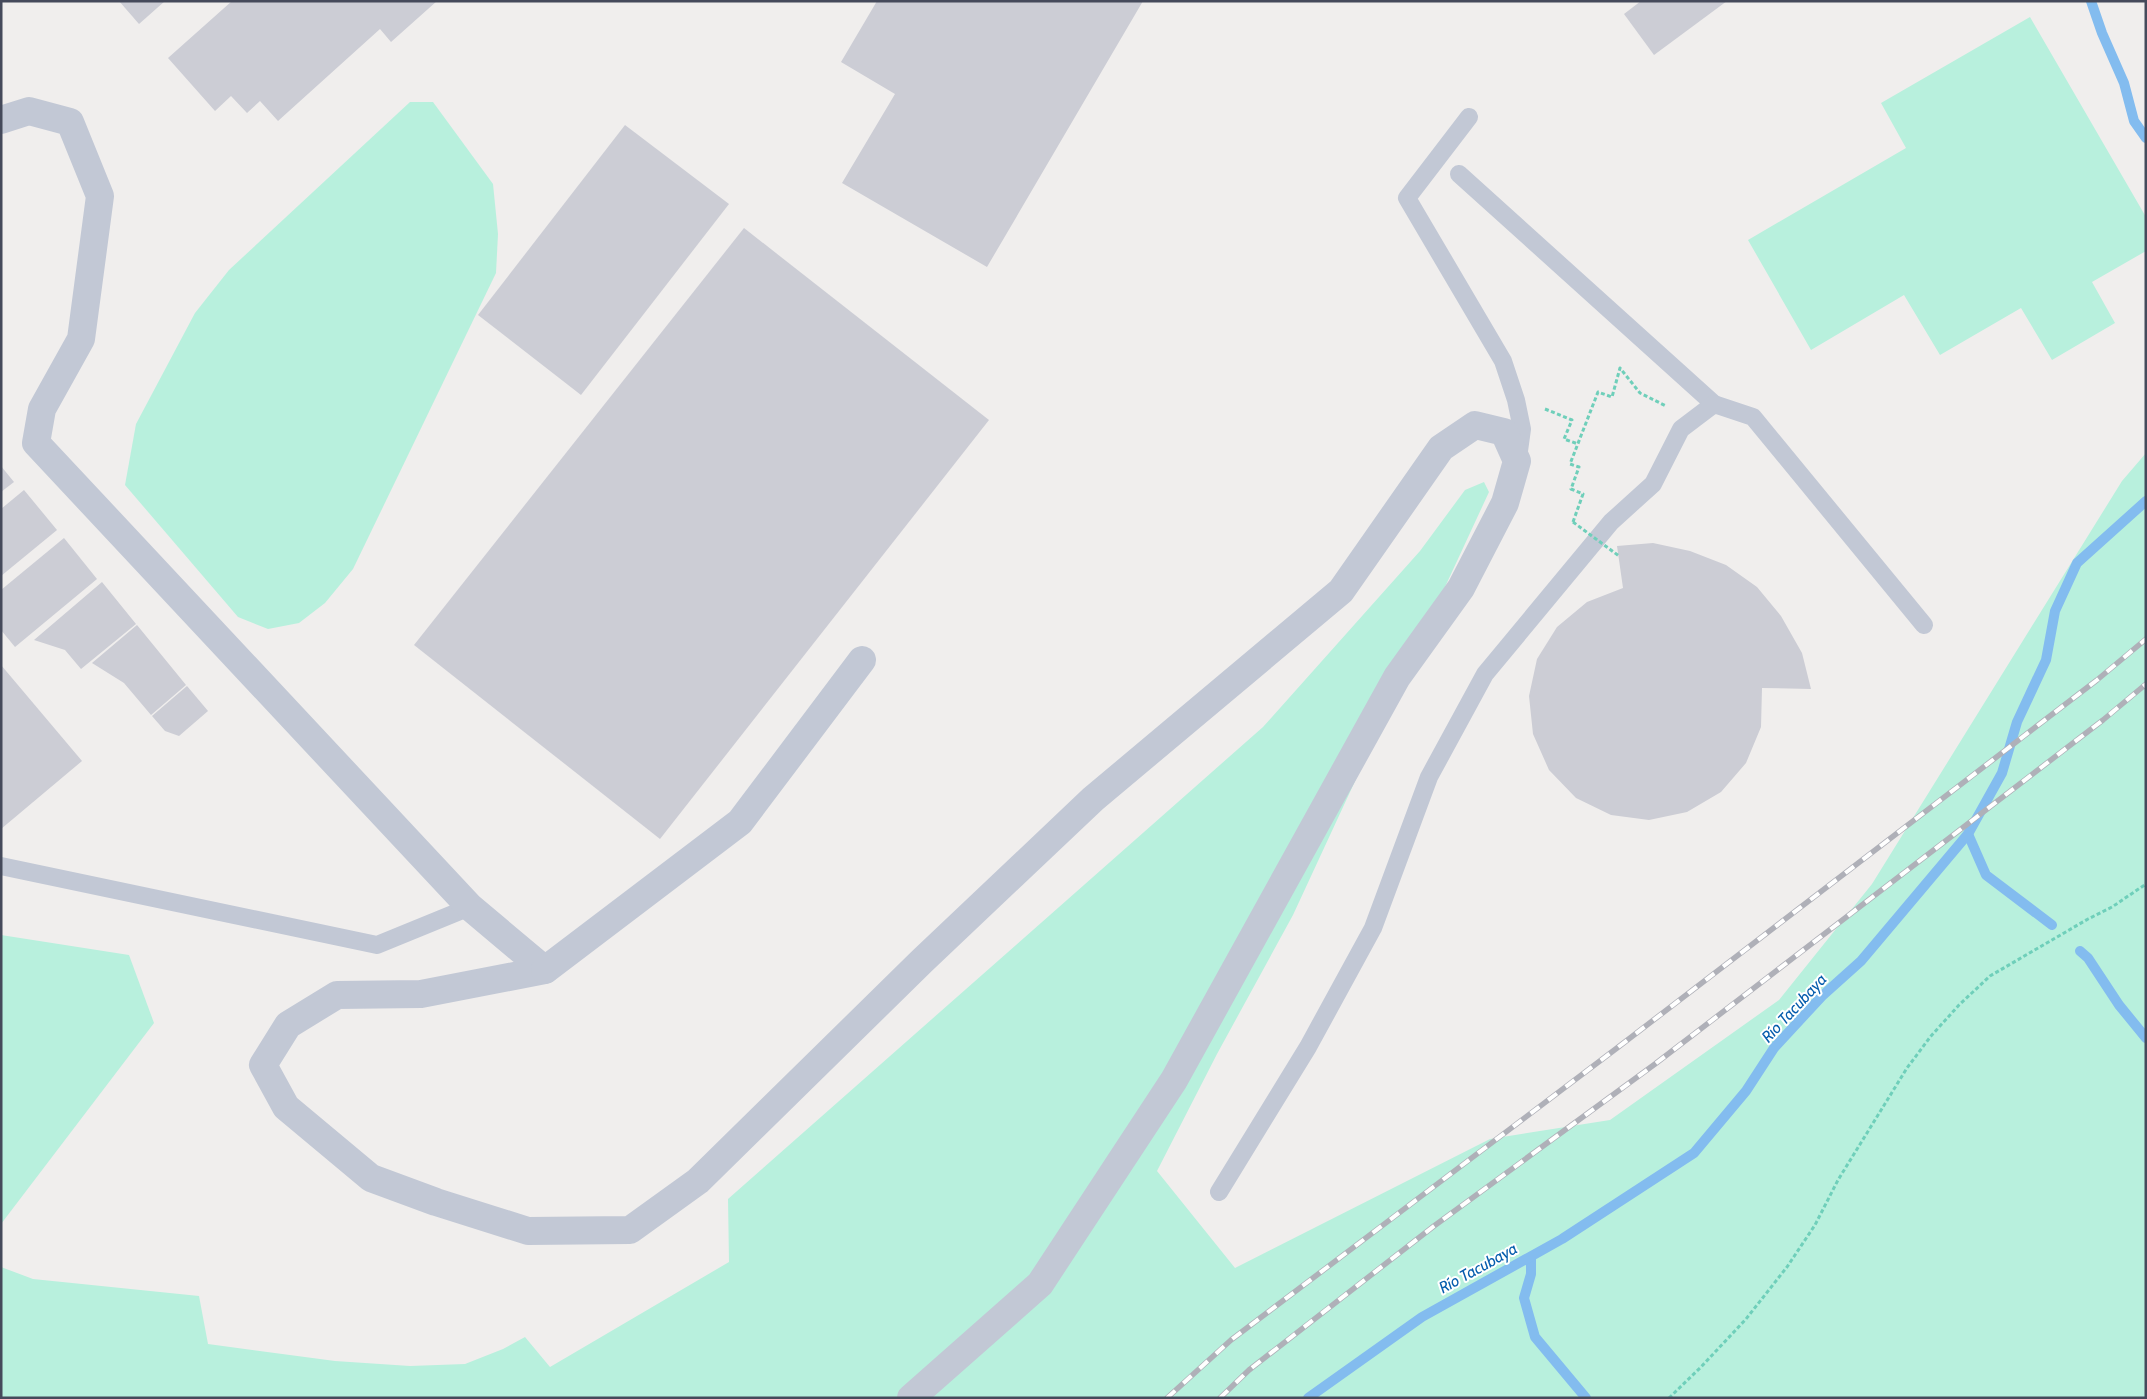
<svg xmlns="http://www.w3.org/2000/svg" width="2147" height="1399" viewBox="0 0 2147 1399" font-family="Cabin,sans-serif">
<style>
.green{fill:#b8f0dd}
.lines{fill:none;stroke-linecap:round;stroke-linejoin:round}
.stream{stroke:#83bcef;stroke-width:10}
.building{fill:#cccdd5}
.path{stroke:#6fcfba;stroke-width:3;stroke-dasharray:4 2.5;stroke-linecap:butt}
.service{stroke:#c2c8d5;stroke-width:18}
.minor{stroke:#c2c8d5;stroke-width:28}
.rail-casing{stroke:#afb0b8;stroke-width:5.5}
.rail{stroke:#fff;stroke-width:4;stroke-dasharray:11;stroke-linecap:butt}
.path-bridge{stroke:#6fcfba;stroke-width:3;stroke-dasharray:4 2.5;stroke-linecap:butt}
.labels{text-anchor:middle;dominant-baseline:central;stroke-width:4;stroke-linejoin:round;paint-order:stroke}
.water-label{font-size:16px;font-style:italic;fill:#065dad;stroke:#fff}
</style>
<rect width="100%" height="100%" fill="#f0eeed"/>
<!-- green -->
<g class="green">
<polygon points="2030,17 2146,217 2146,251 2092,282 2115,323 2052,360 2021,308 1940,355 1904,295 1811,350 1748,240 1906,148 1881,103"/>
<polygon points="410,102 433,102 493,184 498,234 496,273 353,569 325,603 299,623 268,629 238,617 125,485 136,424 195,313 229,270"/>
<polygon points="2146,453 2146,1398 1,1398 1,1267 33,1279 199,1296 208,1344 335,1361 410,1366 465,1364 503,1349 525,1337 550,1367 729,1262 728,1199 1263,727 1420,551 1465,490 1484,482 1489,492 1293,915 1217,1054 1157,1171 1235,1268 1490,1139 1610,1120 1779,1000 1872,884 2122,481"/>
<polygon points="1,935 129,955 154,1023 1,1224"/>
</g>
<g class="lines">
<!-- stream -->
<g class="stream">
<polyline points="2091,1 2102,33 2124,83 2134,121 2146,138"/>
<polyline points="1968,834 1986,875 2052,925"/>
<polyline points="2080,951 2088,958 2119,1005 2146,1038"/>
<polyline points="1531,1257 1531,1274 1524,1298 1535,1337 1586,1398"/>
<polyline points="1308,1398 1422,1317 1562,1239 1694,1153 1746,1091 1774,1048 1822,996 1861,961 1968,834 2002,773 2017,722 2046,660 2055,611 2077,563 2146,501"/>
</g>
</g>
<!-- building -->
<g class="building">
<polygon points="119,1 165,1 139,24"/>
<polygon points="232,1 437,1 391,42 380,29 278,121 260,101 247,113 231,96 215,111 168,58"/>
<polygon points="877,1 1143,1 987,267 842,183 895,94 841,62"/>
<polygon points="1641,1 1727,1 1654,55 1624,14"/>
<polygon points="625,125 729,204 581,395 478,315"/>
<polygon points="744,228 989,420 660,839 414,645"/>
<polygon points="1,466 14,482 1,492"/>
<polygon points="24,490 57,530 1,576 1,509"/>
<polygon points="64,538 97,579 15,647 1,630 1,590"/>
<polygon points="1653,543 1690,551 1726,565 1757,587 1781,616 1802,653 1811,689 1762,688 1761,727 1746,763 1721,792 1687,812 1649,820 1611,815 1576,798 1549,770 1533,734 1529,696 1537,659 1557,627 1587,602 1623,588 1617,546"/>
<polygon points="102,582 136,624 81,669 65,650 34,640"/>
<polygon points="137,625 186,685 151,715 124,683 92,663"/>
<polygon points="1,665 82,761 1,829"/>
<polygon points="187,686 208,711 179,736 165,731 152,716"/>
</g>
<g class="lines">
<!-- path -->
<g class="path">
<polyline points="1545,409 1572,420 1564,439 1578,444"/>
<polyline points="1573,522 1583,494 1571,489 1579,467 1570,464 1598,392 1612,397 1620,368 1640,393 1666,406"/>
<polyline points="1669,1398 1701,1367 1746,1319 1787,1267 1815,1225 1838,1180 1907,1068 1931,1036 1959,1005 1990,976 2088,919 2112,907 2146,884"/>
</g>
<!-- service -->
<g class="service">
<polyline points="1469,117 1407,198 1503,361 1516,400 1522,429 1518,458"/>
<polyline points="1459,174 1714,404"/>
<polyline points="1,866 377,945 470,907"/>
<polyline points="1219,1192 1308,1047 1373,928 1429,777 1485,674 1611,522 1653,484 1681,429 1714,404 1753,417 1924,625"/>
</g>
<!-- minor -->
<g class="minor">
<polyline points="1,120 29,111 70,122 100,196 81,339 42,409 36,443 470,907 545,970 421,994 337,995 288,1025 263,1065 286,1107 371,1178 436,1202 528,1231 630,1230 698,1181 922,961 1093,799 1341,591 1441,448 1475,425 1504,432 1517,461 1505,503 1461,588 1397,677 1174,1080 1040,1284 911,1398"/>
<polyline points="545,970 740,822 862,660"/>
</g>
<!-- rail casing -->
<g class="rail-casing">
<g id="rail">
<polyline points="1167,1398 1231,1340 1617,1048 2097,680 2146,639"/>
<polyline points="1220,1398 1249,1370 1434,1226 1655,1064 2103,720 2146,684"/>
</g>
</g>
<!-- rail -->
<use href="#rail" class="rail"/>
<!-- path-bridge -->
<polyline class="path-bridge" points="1573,522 1619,556"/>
</g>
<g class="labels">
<!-- water labels -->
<g class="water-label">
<text transform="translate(1794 1008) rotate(-47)">Río Tacubaya</text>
<text transform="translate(1478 1268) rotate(-29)">Río Tacubaya</text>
</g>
</g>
<!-- border -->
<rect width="2147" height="1399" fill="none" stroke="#454a5b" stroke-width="5"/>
</svg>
